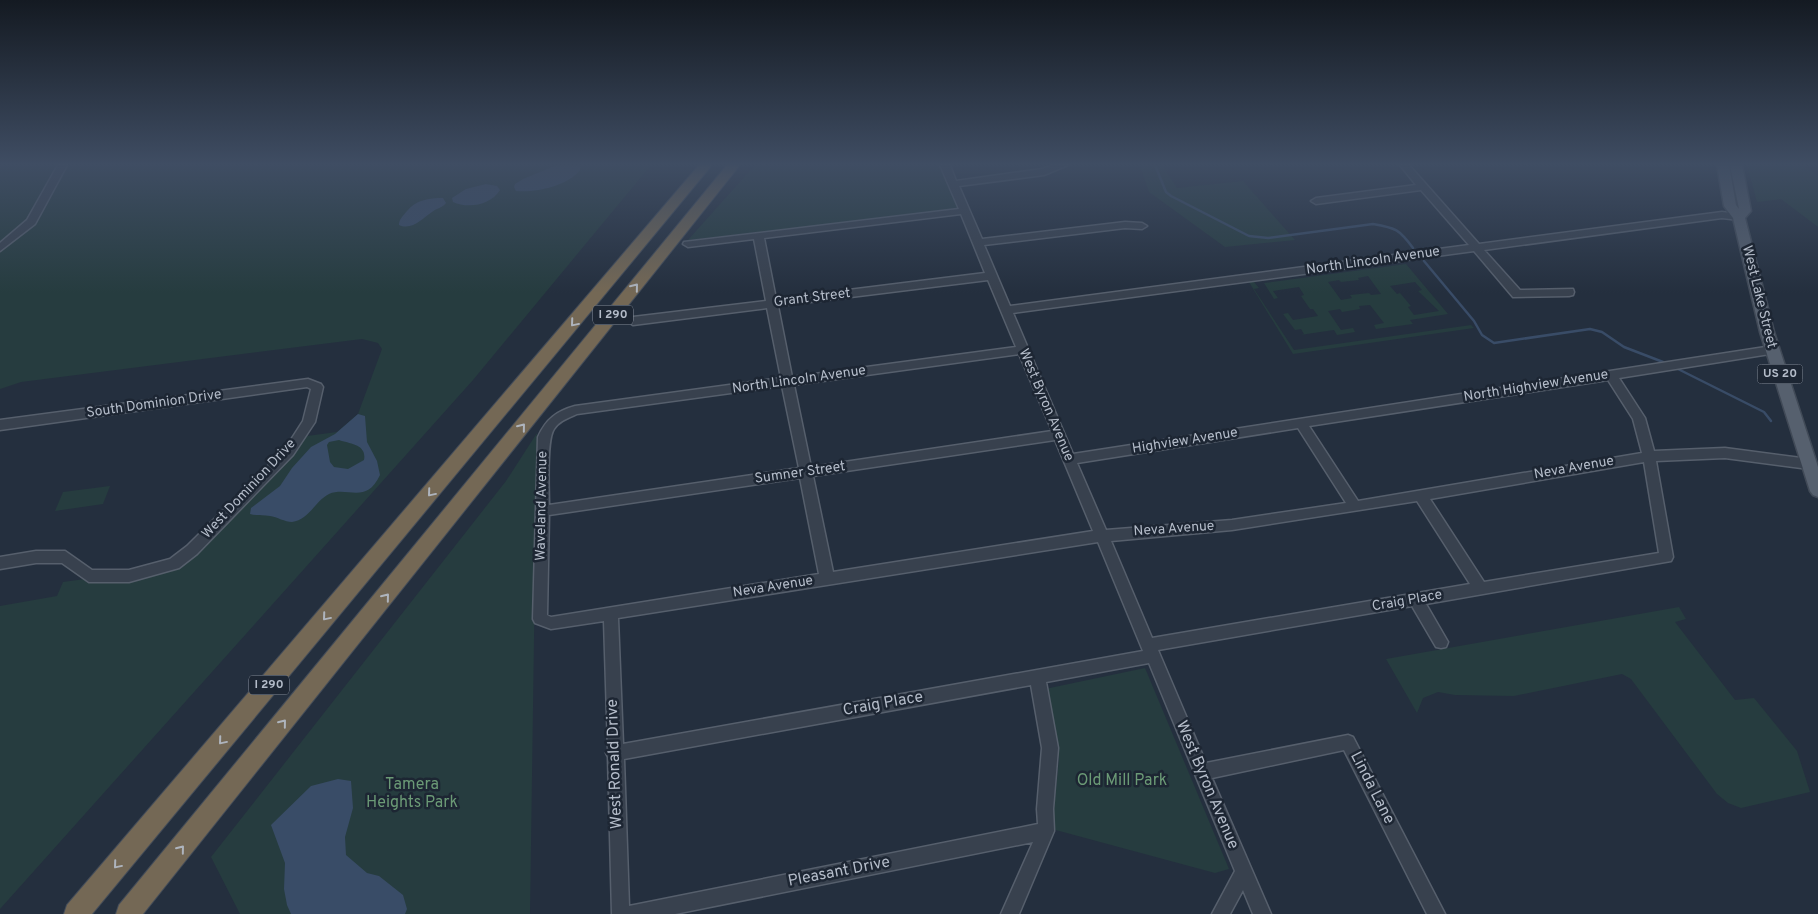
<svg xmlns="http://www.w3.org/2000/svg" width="1818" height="914" viewBox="0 0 1818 914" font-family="Overpass,sans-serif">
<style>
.green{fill:#263c3f;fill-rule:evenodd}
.water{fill:#394c67;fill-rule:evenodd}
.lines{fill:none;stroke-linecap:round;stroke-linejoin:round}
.stream{stroke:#394c67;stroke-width:2.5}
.minor-casing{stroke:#565f6c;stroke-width:3}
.major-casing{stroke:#414a57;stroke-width:3}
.highway-casing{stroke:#434c59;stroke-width:2}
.minor{fill:#38414e;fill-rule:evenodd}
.major{fill:#56606e;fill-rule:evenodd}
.highway{fill:#746855;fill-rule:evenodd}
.oneway{stroke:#aeb4bd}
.labels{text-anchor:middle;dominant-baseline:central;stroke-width:5;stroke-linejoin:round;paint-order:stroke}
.shield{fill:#1d2633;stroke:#878f9c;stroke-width:1}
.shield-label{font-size:12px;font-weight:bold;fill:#b4bcc9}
.street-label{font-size:14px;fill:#b4bcc9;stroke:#1d2633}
.near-street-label{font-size:16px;fill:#b4bcc9;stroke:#1d2633}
.near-park-label{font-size:16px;fill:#6b9a76;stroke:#1d2633}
</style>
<rect width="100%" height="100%" fill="#242f3e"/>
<!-- green -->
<g class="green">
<polygon points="0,165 651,165 473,380 0,909 0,606 57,596 63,582 85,579 109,582 157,575 167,571 298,448 307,436 337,432 358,414 382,349 378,343 362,339 21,382 0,389"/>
<polygon points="755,165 941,165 959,210 688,240"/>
<polygon points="1140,165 1162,165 1177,188 1243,181 1295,240 1225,247 1149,192"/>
<polygon points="1747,165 1803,165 1818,176 1818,227 1781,199 1757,202"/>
<path d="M1406,264l42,50 -38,6 3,4 -37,5 -2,-4 10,-2 -14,-18 -11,1 1,3 -18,3 -2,-3 -12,2 13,19 12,-2 2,4 -18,3 -3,-5 -34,5 4,-1 -3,-5 -6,1 -12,-16 5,-1 5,7 25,-4 -5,-7h-3l-9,-13 3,-1 -5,-8 -26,4 5,7 -4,1 -10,-16zM1368,276l13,18 -10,1 -2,-2 -19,2 2,3 -11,2 -13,-18 11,-2 2,2 18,-2 -1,-2zM1415,282l7,8 -4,1 21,20 -25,4 -6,-8 3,-1 -11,-13 -3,1 -7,-8z"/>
<polygon points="1249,282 1254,282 1259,288 1254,289 1294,350 1471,325 1474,328 1293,354"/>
<polygon points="537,433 530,914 240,914 211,857 506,481"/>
<polygon points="110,486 103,504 55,511 63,492"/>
<polygon points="1679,607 1686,619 1675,622 1735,700 1754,698 1797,751 1810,792 1741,808 1728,803 1717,794 1631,679 1622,674 1514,696 1455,695 1438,692 1423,698 1417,713 1386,659"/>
<polygon points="1145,668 1229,869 1215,873 1052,829 1059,759 1045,689"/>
</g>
<!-- water -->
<g class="water">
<path d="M557,165h20l3,2v3c-12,16 -45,23 -64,21l-2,-4 1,-3 8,-5z"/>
<path d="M486,184l11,2 3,4c-9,15 -32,19 -47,12l-1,-4 14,-9z"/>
<path d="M443,198l3,5c-4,5 -9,5 -14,9 -9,6 -20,19 -33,13 0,-6 4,-9 8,-14 9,-11 21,-13 36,-13z"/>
<path d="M358,414l7,2 2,26 10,19 3,14c-14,30 -32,11 -51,19 -14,7 -20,26 -37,28 -7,0 -15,-5 -22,-6 -7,-1 -13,0 -20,-2l1,-6 29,-22 12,-18 19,-21 24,-13zM339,440c11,4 28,4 25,20l-16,9 -14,-2 -4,-5 -3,-17 2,-3z"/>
<polygon points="338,779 351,781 353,808 345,837 346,855 367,873 379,876 403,895 407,909 405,914 291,914 287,905 284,889 285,863 271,825 311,786"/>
</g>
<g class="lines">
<!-- stream -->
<g class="stream">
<path d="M1155,165l11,27 5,4 78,40 19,2 105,-14c23,4 26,5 40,24"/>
<polyline points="1424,261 1474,321 1482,335 1494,343 1590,329 1602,332 1624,347 1663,362"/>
<polyline points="1678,369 1764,412 1771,421"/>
</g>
<!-- minor casing -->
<g class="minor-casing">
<g id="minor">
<polygon points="58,165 67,165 35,224 0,251 0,243 27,220"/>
<path d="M940,165h10l6,16 86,-12 12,-4h14l-24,10 -85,11 23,53 143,-17 17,1 5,3 -5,3 -17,-1 -141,17 26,61 459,-61 -48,-55 -105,14 -5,-3 5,-3 100,-13 -16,-20h9l70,79 243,-32 17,2 5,3 -5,3 -17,-2 -238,32 36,40 53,-1 1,3 -1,3 -4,1 -56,1 -39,-46 -461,62 60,141 699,-108 6,4 -2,3 -157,25 26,40 9,33 71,-3 84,11 4,2 2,3 -2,3 -4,2 -84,-11 -69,3 17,96 -2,4 -245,43 22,38 -2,5 -5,1 -5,-1 -24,-41 -254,44 48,113 142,-28 5,2 92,177h-18l-83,-164 -132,28 59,136h-18l-10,-24 -13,24h-18l23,-43 -86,-208 -103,19 12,66 -5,61 1,22 -35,83h-18l32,-72 -358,72h-63l-4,-157 -2,-4 2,-4 -4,-128 -53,8 -16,-6 -2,-4 5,-182c8,-18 19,-26 37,-31l206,-28 -14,-70 -134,17 -6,-4 6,-4 133,-16 -12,-62 -66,8 -5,-3 1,-2 275,-33zM961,214l24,59 -209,26 -12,-61zM988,280l28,67 -224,30 -14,-71zM1019,354l33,77 -241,36 -17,-82zM1608,380l25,39 9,34 -284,48 -49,-75zM782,386l17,82 -250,37c0,-16 -3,-64 5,-76 5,-8 14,-11 23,-15zM1298,428l48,75 -114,17 -126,10 -29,-67zM1055,440l38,91 -260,41 -20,-96zM1644,462l15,91 -175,29 -54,-83zM800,478l19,96 -268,43 -4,-2 2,-100zM1417,501l53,83 -318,54 -41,-97 121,-11zM1098,542l45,109 -520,93 -5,-126zM1031,685l11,63 -5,61 1,15 -409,82 -5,-147z"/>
<polygon points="308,379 321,384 323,387 315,422 293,455 197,554 179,568 129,582 89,582 62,563 36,563 0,569 0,557 36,551 65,551 92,570 129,570 170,559 187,546 285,449 303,421 311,389 307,387 0,430 0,420"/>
</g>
</g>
<!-- major casing -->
<g class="major-casing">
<polygon id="major" points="1717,165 1729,165 1736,205 1739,209 1730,165 1742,165 1751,211 1745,218 1774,332 1818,467 1818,497 1813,495 1810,491 1760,332 1733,218 1724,206"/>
</g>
<!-- highway casing -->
<g class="highway-casing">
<g id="highway">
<polygon points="699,165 712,165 92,914 64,914 67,905"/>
<polygon points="727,165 740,165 143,914 116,914 119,905"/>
</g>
</g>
<!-- minor -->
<use href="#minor" class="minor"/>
<!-- major -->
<use href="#major" class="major"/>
<!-- highway -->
<use href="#highway" class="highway"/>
</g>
<!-- one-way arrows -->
<defs><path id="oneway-chevron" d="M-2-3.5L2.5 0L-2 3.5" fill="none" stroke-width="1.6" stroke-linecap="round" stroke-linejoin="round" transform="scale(1.25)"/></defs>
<g class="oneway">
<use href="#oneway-chevron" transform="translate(635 287) rotate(-51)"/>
<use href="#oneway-chevron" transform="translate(574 323) rotate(130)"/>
<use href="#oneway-chevron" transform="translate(522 427) rotate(-51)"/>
<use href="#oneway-chevron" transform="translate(431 493) rotate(130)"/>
<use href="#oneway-chevron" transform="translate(386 597) rotate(-51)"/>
<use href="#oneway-chevron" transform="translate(326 617) rotate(130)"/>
<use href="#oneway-chevron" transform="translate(283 723) rotate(-51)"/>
<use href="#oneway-chevron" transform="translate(222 741) rotate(130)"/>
<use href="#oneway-chevron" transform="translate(181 849) rotate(-51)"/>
<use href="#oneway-chevron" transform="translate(117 865) rotate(130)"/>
</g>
<!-- sky -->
<linearGradient id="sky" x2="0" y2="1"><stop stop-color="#141a22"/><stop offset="0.56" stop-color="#3f4d63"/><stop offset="1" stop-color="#3f4d63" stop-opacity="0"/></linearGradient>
<rect width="1818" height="293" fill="url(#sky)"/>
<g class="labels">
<!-- shield labels -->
<g class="shield">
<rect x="593" y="305.5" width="40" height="19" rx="4"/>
<rect x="1757.5" y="364.5" width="45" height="19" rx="4"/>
<rect x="249" y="675.5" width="40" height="19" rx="4"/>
</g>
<g class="shield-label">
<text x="613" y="315">I 290</text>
<text x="1780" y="374">US 20</text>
<text x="269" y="685">I 290</text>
</g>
<!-- street labels -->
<g class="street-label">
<text transform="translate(1373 261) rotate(-8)">North Lincoln Avenue</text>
<text transform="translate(1759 297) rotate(76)">West Lake Street</text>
<text transform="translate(812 298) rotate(-7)">Grant Street</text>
<text transform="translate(799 380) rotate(-8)">North Lincoln Avenue</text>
<text transform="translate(1536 386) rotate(-9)">North Highview Avenue</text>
<text transform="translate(154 404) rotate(-8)">South Dominion Drive</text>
<text transform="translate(1046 405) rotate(67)">West Byron Avenue</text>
<text transform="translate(1185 441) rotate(-9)">Highview Avenue</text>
<text transform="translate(1574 468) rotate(-10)">Neva Avenue</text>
<text transform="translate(800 473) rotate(-8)">Sumner Street</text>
<text transform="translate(249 489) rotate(-47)">West Dominion Drive</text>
<text transform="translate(542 506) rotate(-89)">Waveland Avenue</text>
<text transform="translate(1174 529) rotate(-4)">Neva Avenue</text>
<text transform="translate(773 587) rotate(-9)">Neva Avenue</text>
<text transform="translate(1407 601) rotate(-10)">Craig Place</text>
</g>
<!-- near-street labels -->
<g class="near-street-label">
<text transform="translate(883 704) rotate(-10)">Craig Place</text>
<text transform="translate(615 764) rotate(-92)">West Ronald Drive</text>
<text transform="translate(1207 785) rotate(67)">West Byron Avenue</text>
<text transform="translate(1372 788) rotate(63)">Linda Lane</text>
<text transform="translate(839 872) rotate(-11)">Pleasant Drive</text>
</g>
<!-- near-park labels -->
<g class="near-park-label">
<text x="1122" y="781">Old Mill Park</text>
<text x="412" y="785">Tamera<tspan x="412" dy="18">Heights Park</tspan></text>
</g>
</g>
</svg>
